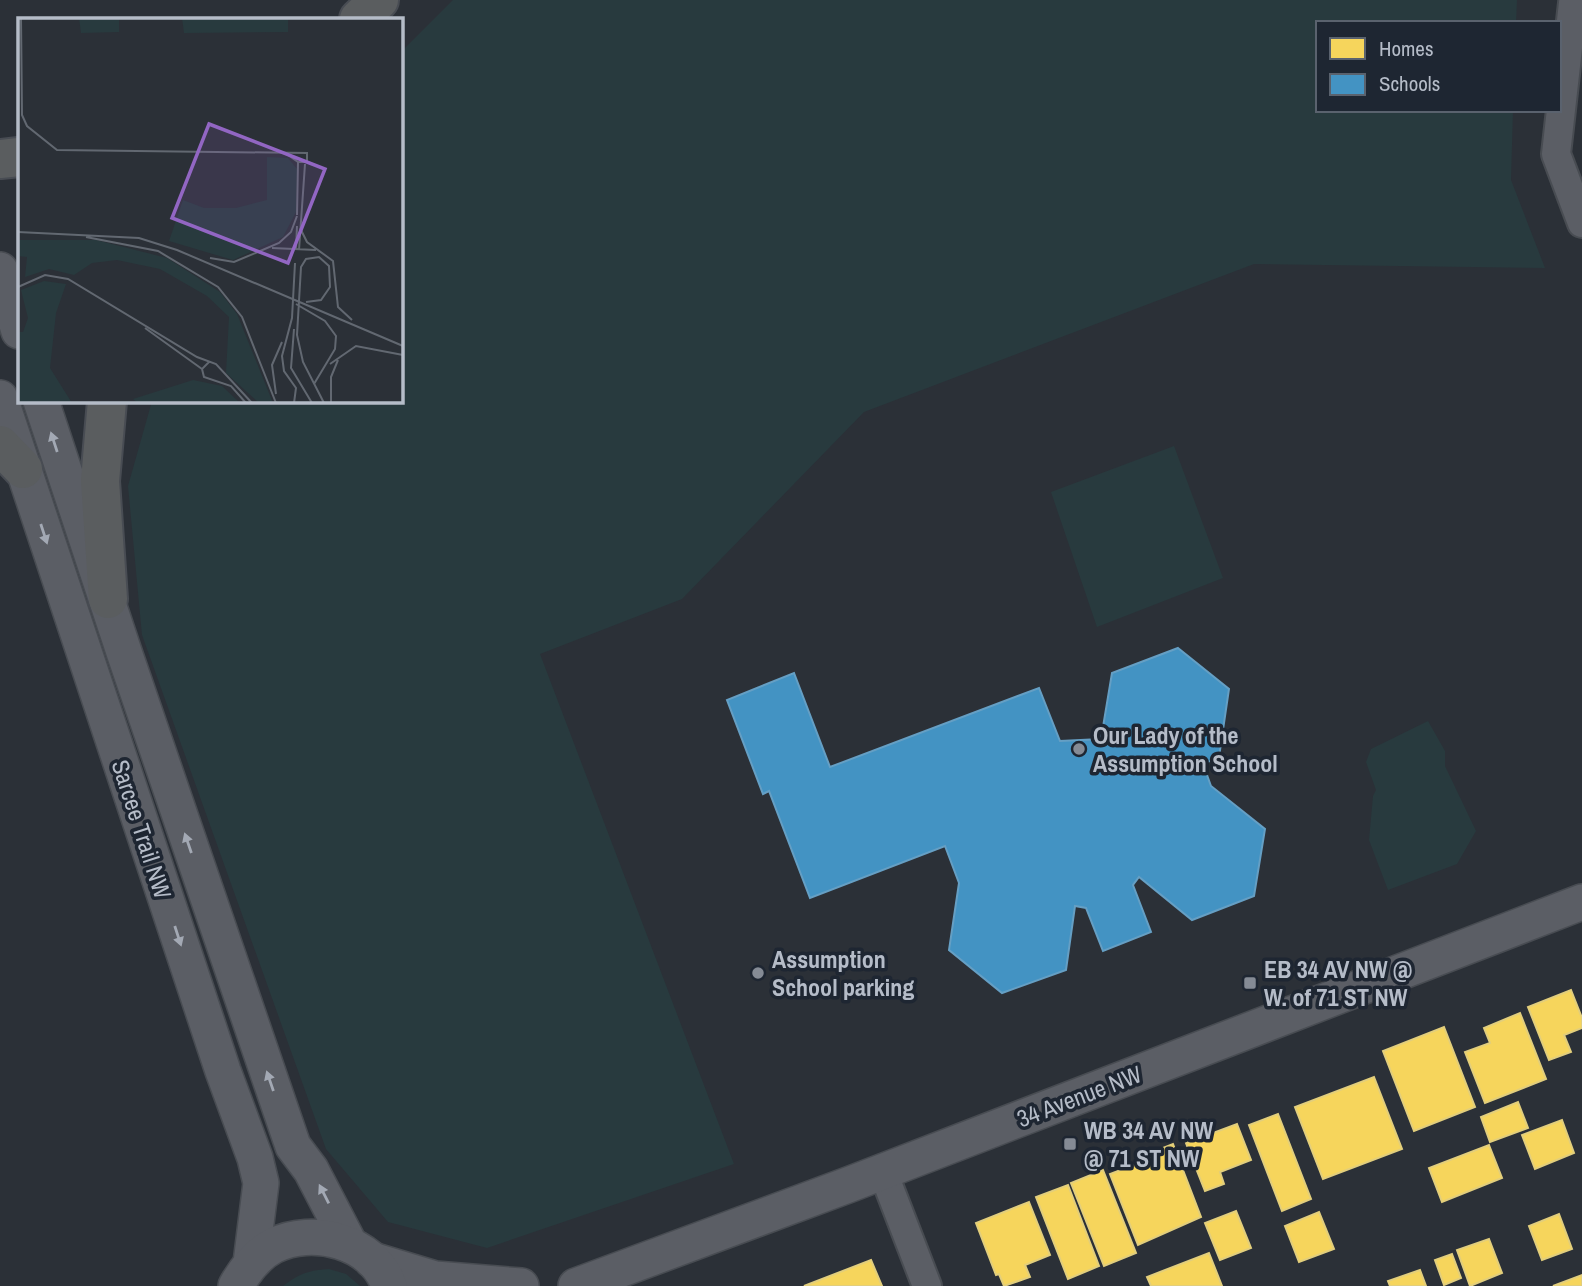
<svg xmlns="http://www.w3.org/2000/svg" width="1582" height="1286" viewBox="0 0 1582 1286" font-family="'Archivo Narrow',sans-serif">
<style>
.green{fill:#283a3e}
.homes{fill:#f6d55c;stroke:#e2ce7c;stroke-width:2}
.schools{fill:#4393c3;stroke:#659fc4;stroke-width:2}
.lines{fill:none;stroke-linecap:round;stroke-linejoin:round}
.minor-casing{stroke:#484c52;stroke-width:32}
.tertiary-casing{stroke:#484c52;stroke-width:38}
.motorway-casing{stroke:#484c53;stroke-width:42}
.minor{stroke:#5b5e65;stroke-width:28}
.tertiary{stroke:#5b5e65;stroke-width:35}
.motorway{stroke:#5a5d5f;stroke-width:38}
.oneway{fill:#a3a9b4}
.poi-dot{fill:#858b95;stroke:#1e2632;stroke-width:2.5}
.labels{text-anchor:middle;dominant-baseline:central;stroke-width:7;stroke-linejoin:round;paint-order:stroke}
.poi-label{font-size:24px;font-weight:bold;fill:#b5bcc8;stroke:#1e2632;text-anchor:start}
.street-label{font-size:24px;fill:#b5bcc8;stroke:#1e2632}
.inset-road{fill:none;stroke:#626871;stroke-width:2}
.view{fill:#9266c3;fill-opacity:0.15;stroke:#9266c3;stroke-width:3.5}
.inset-edge{fill:none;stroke:#b5bcc8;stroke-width:3.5}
</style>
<rect width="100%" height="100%" fill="#2b3037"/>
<!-- green -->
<g class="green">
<polygon points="453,0 1517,0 1516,23 1318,23 1318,110 1513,110 1511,180 1545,268 1254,264 864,412 682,599 540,654 734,1164 487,1248 388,1222 326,1149 142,635 128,486 152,401 401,401 401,52"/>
<polygon points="1174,446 1223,578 1097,627 1051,492"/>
<polygon points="1428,721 1445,751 1445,766 1476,831 1457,864 1388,890 1369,840 1373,796 1376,790 1366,762 1371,749"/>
<path d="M329,1269l17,5 14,12h-77c15,-12 27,-16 46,-17z"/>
</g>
<!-- homes -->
<g class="homes">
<polygon points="1571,990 1582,1018 1582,1028 1564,1035 1571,1052 1549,1060 1528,1007"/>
<polygon points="1520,1013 1546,1079 1485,1103 1465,1052 1490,1043 1484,1028"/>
<polygon points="1444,1027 1475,1107 1414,1131 1383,1051"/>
<polygon points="1374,1077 1402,1149 1323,1179 1295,1107"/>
<polygon points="1518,1102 1528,1128 1490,1142 1481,1117"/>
<polygon points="1278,1114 1311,1199 1282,1211 1249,1125"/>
<polygon points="1562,1120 1574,1153 1535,1169 1522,1135"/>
<polygon points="1237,1124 1251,1160 1220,1172 1224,1184 1205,1191 1186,1143"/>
<polygon points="1173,1144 1201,1217 1138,1245 1110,1174 1139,1163 1137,1158"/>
<polygon points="1489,1145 1502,1178 1442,1202 1429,1168"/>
<polygon points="1103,1170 1136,1253 1104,1266 1071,1183"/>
<polygon points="1068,1185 1099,1266 1068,1279 1036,1197"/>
<polygon points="1029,1202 1050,1255 1025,1265 1030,1277 1004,1286 999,1274 996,1275 976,1223"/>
<polygon points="1236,1211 1251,1248 1220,1260 1205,1223"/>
<polygon points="1319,1212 1334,1249 1299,1262 1285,1226"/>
<polygon points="1559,1214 1572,1249 1542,1260 1529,1226"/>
<polygon points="1489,1239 1502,1273 1470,1286 1457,1250"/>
<polygon points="1209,1253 1222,1286 1151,1286 1147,1277"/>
<polygon points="1452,1254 1461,1278 1444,1285 1435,1260"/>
<polygon points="871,1260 882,1286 804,1286"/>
<polygon points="1420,1270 1426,1286 1390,1286 1388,1281"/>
<polygon points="1582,1275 1582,1286 1553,1286"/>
</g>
<!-- schools -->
<polygon class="schools" points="1178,648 1229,689 1219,757 1203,764 1211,786 1265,829 1254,896 1192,920 1139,877 1133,885 1151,932 1103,951 1086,908 1075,906 1066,970 1002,993 949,950 959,883 945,846 810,898 769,791 763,794 727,700 794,673 830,767 1039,688 1060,741 1101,739 1112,673"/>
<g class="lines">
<!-- minor casing -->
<g class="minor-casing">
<g id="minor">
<polyline points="1577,0 1573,3 1556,154 1582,223"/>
<polyline points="883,1172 927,1286"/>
</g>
</g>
<!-- tertiary casing -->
<g class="tertiary-casing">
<g id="tertiary">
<polyline points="0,270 19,331"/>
<polyline points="0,398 223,1071 255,1158 261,1183 251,1263"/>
<polyline points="41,401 124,652 293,1146 311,1170 350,1245"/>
<polyline points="372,1260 435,1279 521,1286"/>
<path d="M236,1286c9,-16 20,-31 37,-40 39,-20 101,-5 116,40"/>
<polyline points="576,1286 848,1185 1582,902"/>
</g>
</g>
<!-- motorway casing -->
<g class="motorway-casing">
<g id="motorway">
<polyline points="359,19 379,0"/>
<polyline points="0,159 19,157"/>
<polyline points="107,401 100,481 108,599"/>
<polyline points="0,445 23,469"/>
</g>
</g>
<!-- minor -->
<use href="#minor" class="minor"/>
<!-- tertiary -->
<use href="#tertiary" class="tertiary"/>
<!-- motorway -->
<use href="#motorway" class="motorway"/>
</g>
<!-- one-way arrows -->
<defs><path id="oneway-solid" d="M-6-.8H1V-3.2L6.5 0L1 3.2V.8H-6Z" transform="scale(1.75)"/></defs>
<g class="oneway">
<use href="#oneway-solid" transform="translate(54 442) rotate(-108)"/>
<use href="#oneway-solid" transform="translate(44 534) rotate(72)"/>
<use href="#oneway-solid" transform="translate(188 843) rotate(-109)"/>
<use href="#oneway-solid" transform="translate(178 936) rotate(72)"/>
<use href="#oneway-solid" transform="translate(270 1081) rotate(-109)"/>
<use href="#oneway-solid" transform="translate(324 1194) rotate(-117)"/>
</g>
<!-- markers -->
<g class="poi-dot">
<circle cx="1079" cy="749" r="7"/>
<circle cx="758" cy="973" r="7"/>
<rect x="1243" y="976" width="14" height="14" rx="3.5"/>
<rect x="1063" y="1137" width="14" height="14" rx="3.5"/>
</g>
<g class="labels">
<!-- poi labels -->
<g class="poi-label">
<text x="1093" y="735">Our Lady of the<tspan x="1093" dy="28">Assumption School</tspan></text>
<text x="772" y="959">Assumption<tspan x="772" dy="28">School parking</tspan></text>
<text x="1264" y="969">EB 34 AV NW @<tspan x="1264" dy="28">W. of 71 ST NW</tspan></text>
<text x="1084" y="1130">WB 34 AV NW<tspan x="1084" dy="28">@ 71 ST NW</tspan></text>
</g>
<!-- street labels -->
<g class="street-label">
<text transform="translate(142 829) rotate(72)">Sarcee Trail NW</text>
<text transform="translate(1079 1096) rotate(-21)">34 Avenue NW</text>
</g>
</g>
<!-- overview -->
<g transform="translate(18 18)">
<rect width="385" height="385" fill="#2b3037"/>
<path d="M61,0h40v14l-38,1zM164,0h106v14l-104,1zM249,139l21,1 9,11 -1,43 -13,25 -50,23 -64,-19 14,-41 21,8h32l31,-8zM0,222h78l71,18 53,34 17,22 36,89 -15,-1 -32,-29 3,-56 -22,-21 -47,-27 -43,-9 -25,3 -18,12 -25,-6 -24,8 2,-20 -9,-1zM26,263l22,3 -10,29 -6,55 22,35h-54v-71h5l5,-14 -7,-28zM175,362l29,6 18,17h-102l-5,-4z" fill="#283a3e"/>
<path class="inset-road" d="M3,0l1,97 5,11 30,24 250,3v9h-9M267,135l13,9 -1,53M282,210l7,14 26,19 5,46 14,13M0,214l121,6 38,12 226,96M68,219l72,14 60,36 24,30 34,86M254,230l44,2M278,232l1,-24M281,232l6,-86M192,240l24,4 45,-19 12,-11 6,-16M0,269l27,-12 23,4 129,78 19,7 36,39M288,284l15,-2 9,-13 -1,-21 -10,-9 -13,2 -5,8 -4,68 6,27 21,41M278,286l29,17 11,15 -1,13 -21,35M127,310l57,41M276,311l-3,39 21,35M191,344l-7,7 2,8 27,9 15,17M312,346l26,-18 47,9M258,376l-4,-29 10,-23M276,385l2,-15 -12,-17 -2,-15 10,-38 3,-55M313,385v-26l7,-17"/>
<path class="view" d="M191,106l116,45 -37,94 -116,-45z"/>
<rect width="385" height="385" class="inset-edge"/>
</g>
<!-- legend -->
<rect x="1316" y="21" width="245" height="91" fill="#1e2632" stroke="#5a626e" stroke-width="2"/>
<rect x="1330" y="38" width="35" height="21" fill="#f6d55c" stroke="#5a626e" stroke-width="2"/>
<text x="1379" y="56" font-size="21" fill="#b5bcc8">Homes</text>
<rect x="1330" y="74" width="35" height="21" fill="#4393c3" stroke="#5a626e" stroke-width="2"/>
<text x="1379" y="91" font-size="21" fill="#b5bcc8">Schools</text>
</svg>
